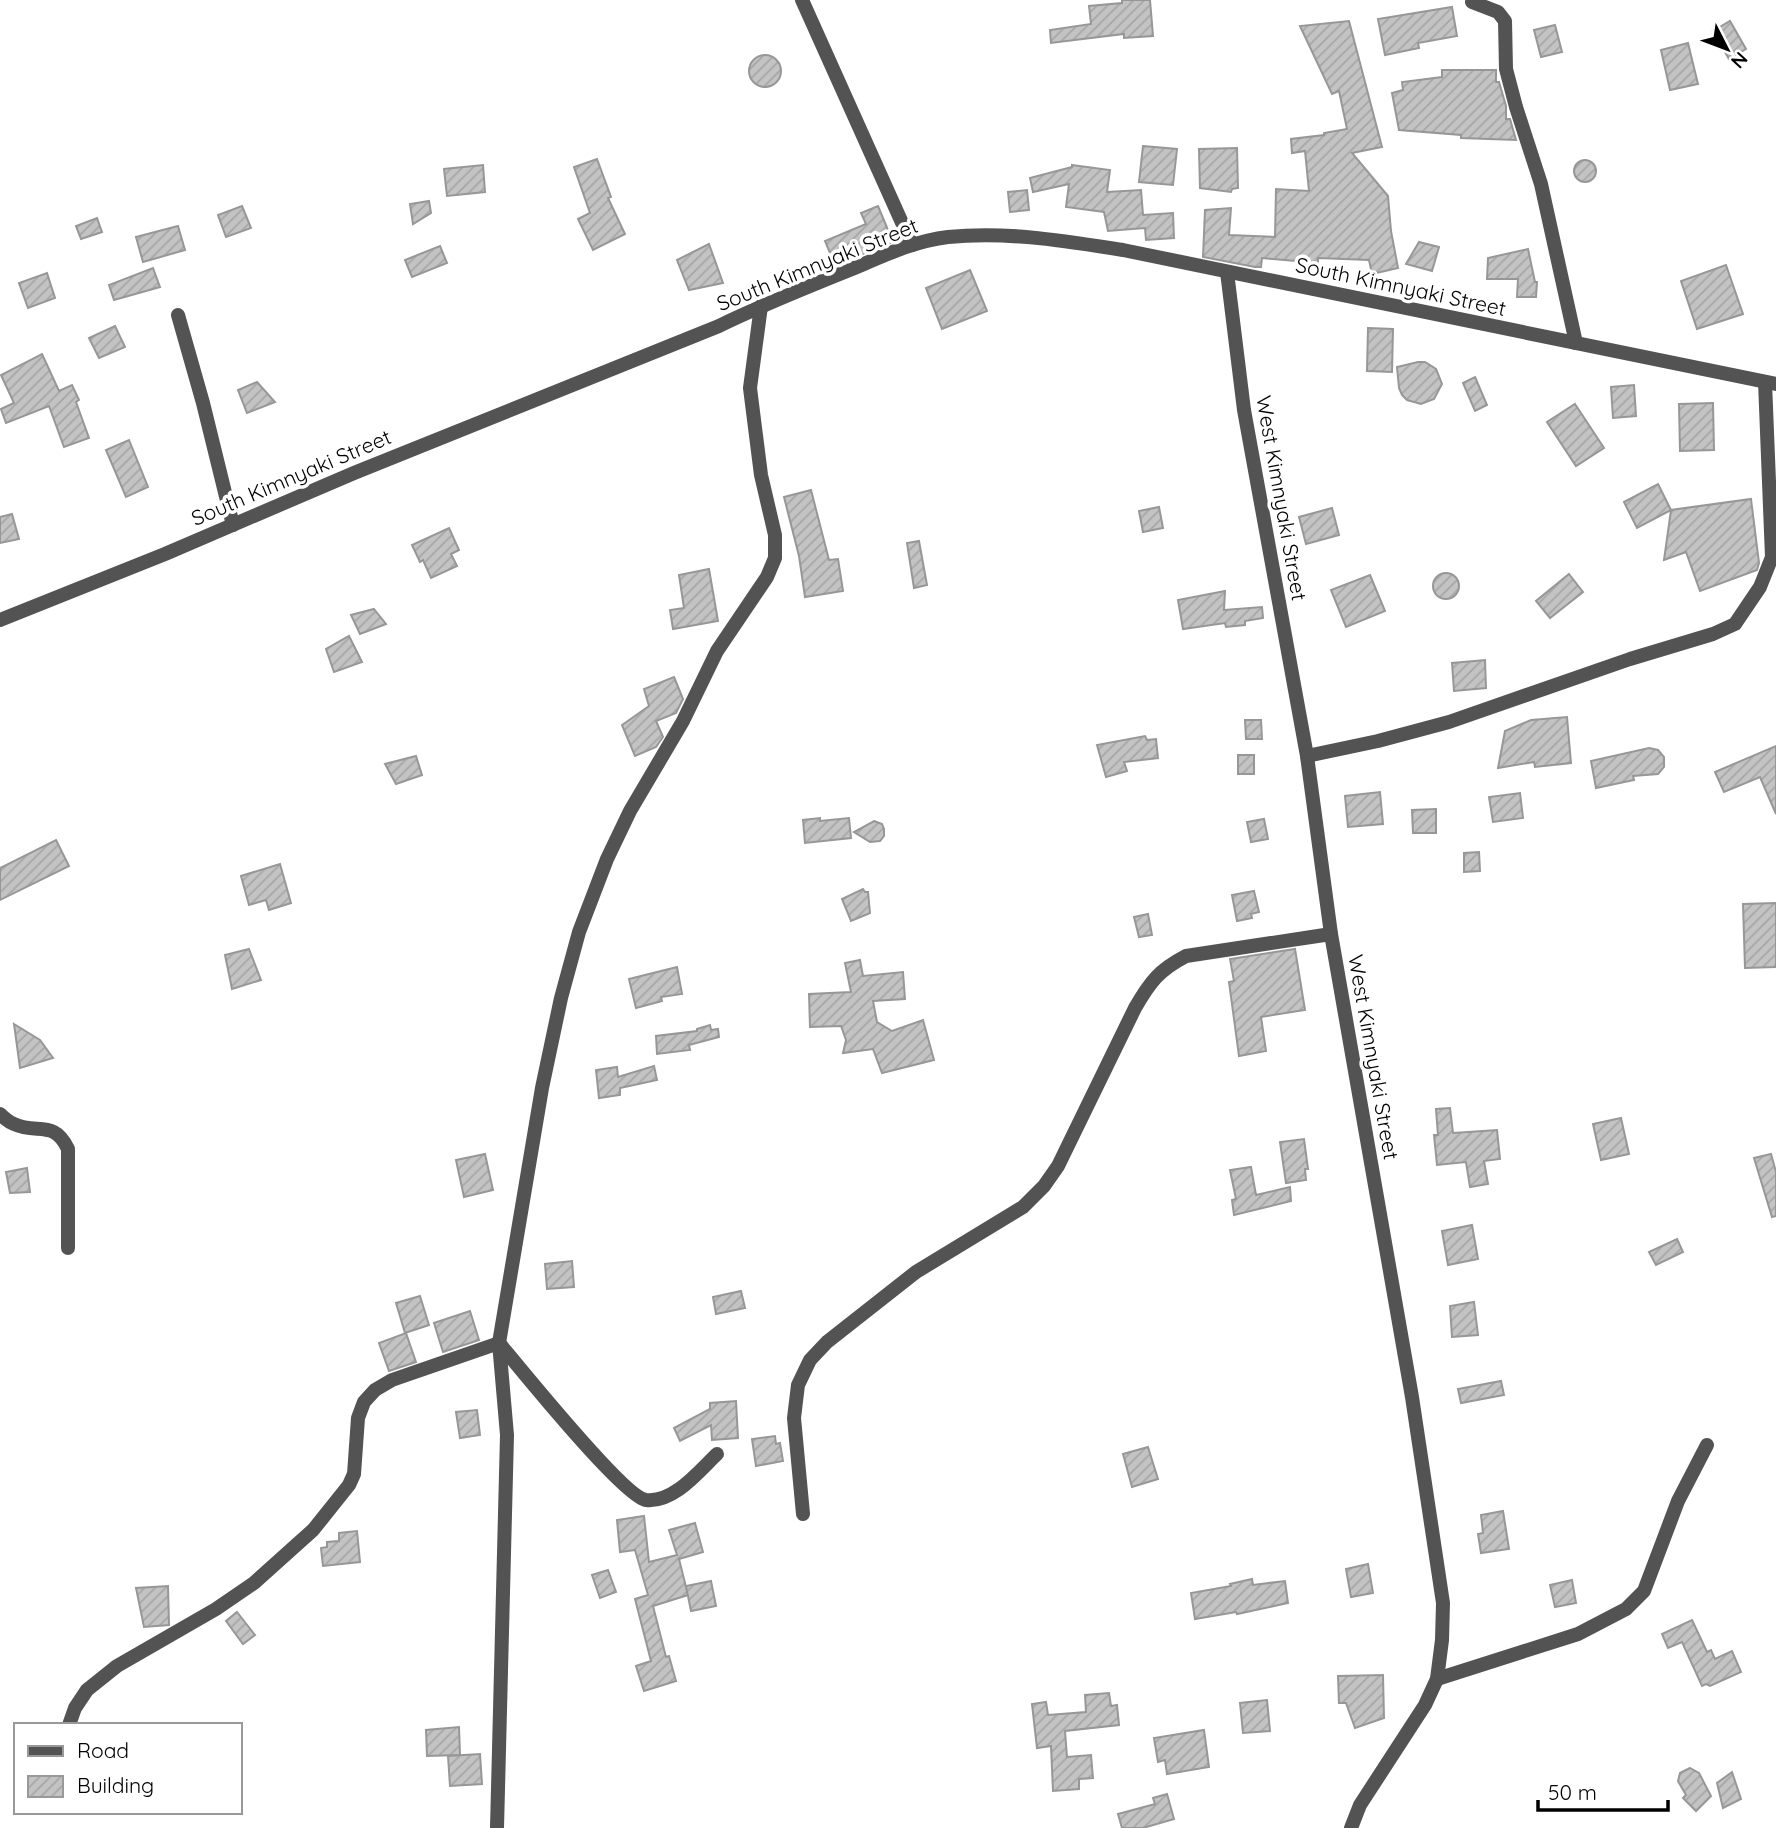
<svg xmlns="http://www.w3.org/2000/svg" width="1776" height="1828" viewBox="0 0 1776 1828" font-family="Quicksand,sans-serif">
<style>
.building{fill:url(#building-hatch);stroke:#979797;stroke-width:2}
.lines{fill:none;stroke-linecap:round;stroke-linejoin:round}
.minor{stroke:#535353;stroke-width:14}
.labels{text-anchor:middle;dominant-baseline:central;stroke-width:7;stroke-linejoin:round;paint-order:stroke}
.street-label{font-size:21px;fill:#000;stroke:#fff}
</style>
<defs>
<pattern id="building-hatch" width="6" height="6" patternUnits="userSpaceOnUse" patternTransform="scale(1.75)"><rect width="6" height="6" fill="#c3c3c3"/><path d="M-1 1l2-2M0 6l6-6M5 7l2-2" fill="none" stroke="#a6a6a6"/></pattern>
</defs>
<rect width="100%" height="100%" fill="#fff"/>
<!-- building -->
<g class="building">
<polygon points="1122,0 1150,0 1153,36 1124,38 1124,34 1051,43 1050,30 1091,24 1089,6 1122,3"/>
<polygon points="1452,7 1457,36 1418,43 1419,48 1385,55 1378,19"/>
<polygon points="1349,21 1382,147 1352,153 1388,196 1391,231 1398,268 1372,274 1369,260 1318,258 1318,263 1262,258 1261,267 1255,267 1203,257 1205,210 1231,208 1229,235 1275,237 1276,189 1309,191 1305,151 1292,153 1291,139 1324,135 1324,133 1347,129 1339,91 1332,94 1300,26"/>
<polygon points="1730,21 1746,49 1729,59 1713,31"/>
<polygon points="1555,25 1562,52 1541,57 1534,30"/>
<polygon points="1688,43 1698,84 1670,90 1661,50"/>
<circle cx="765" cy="71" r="16"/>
<polygon points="1442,70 1496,70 1496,82 1499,82 1506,106 1506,119 1510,119 1516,140 1461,138 1461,135 1399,130 1392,93 1403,90 1402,82 1442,77"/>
<polygon points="1143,146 1177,149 1173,185 1139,182"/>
<polygon points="1237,148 1238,188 1232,189 1231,192 1200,188 1199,149"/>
<polygon points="597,159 611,197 608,198 625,234 593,250 578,219 590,213 574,167"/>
<circle cx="1585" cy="171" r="11"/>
<polygon points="483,165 485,192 447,196 444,169"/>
<polygon points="1072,165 1110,170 1107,192 1141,190 1143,215 1173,213 1174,238 1146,240 1145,228 1108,231 1104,212 1066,207 1069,184 1033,192 1030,178 1072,167"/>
<polygon points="1027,190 1029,210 1010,212 1008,192"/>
<polygon points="429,201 431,213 413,224 410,204"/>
<polygon points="242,206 251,228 226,237 218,215"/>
<polygon points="878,206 893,242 835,265 825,241 866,224 861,213"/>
<polygon points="97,218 102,232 81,239 76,226"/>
<polygon points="178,226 185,250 143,262 136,237"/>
<polygon points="1419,242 1439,247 1432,271 1406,264"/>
<polygon points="709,244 723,283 689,290 677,260"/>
<polygon points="440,246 447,263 412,277 405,260"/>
<polygon points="1528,249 1535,282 1537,282 1536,297 1517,297 1518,279 1487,279 1488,258"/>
<polygon points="1726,265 1743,314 1697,329 1681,281"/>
<polygon points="153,268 160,287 114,300 109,285"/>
<polygon points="970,270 987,311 942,329 926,288"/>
<polygon points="47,273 55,298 28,308 19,283"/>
<polygon points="115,326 125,347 99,358 89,338"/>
<polygon points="1368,328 1393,329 1392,372 1367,371"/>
<polygon points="42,354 59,391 72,385 79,400 76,402 89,438 64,447 49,406 6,423 1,409 14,403 1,375"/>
<polygon points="1418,362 1425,362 1436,369 1442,384 1434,399 1421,404 1407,400 1402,395 1399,388 1397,367"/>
<polygon points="1475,377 1487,405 1475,411 1463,383"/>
<polygon points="257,382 275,402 247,413 238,390"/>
<polygon points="1634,385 1636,416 1613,418 1611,387"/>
<polygon points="1713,403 1714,450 1680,451 1679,404"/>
<polygon points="1575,404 1604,448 1576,466 1547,422"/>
<polygon points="129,440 148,487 126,497 106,450"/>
<polygon points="1658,484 1671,510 1637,528 1624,502"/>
<polygon points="811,490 829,560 838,559 843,591 805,597 799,556 784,497"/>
<polygon points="1751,499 1759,563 1757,570 1700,591 1686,552 1664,560 1671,510"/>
<polygon points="1159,507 1163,528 1143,532 1139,511"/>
<polygon points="1332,508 1339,535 1306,544 1299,517"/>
<polygon points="12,514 19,539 0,543 0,517"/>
<polygon points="449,528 459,550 451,554 457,566 431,578 423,560 420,562 412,545"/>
<polygon points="919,541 927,585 914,588 907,543"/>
<polygon points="709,569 718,621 673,629 670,610 684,608 679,575"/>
<circle cx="1446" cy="586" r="13"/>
<polygon points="1569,574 1583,592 1550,618 1536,601"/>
<polygon points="1370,575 1385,611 1346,627 1331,590"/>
<polygon points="1225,591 1224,610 1262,607 1263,618 1245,621 1245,625 1226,627 1225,623 1183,629 1178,600"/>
<polygon points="374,609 386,624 360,634 351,615"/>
<polygon points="349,636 362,662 334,672 326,649"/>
<polygon points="1485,660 1486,688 1454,691 1452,663"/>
<polygon points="674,677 683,699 676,713 656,721 663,737 656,747 635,756 622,725 649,706 644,689"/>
<polygon points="1567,717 1571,763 1535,767 1534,762 1498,768 1505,731 1531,720"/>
<polygon points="1245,720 1261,720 1262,739 1246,739"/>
<polygon points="1145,736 1147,740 1156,739 1158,758 1124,762 1127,771 1106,777 1097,745"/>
<polygon points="1776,746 1776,814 1760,777 1724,792 1715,772"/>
<polygon points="1649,748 1658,750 1664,757 1664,767 1658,774 1633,776 1634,780 1596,788 1591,761"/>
<rect x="1238" y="755" width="16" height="19"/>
<polygon points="416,756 422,775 396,784 385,764"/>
<polygon points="1380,792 1383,824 1348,827 1345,796"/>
<polygon points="1520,793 1523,818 1493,822 1489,797"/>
<polygon points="1436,809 1436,833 1413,833 1412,810"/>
<polygon points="820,818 820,821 849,818 851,838 805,843 803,820"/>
<polygon points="1264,819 1268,839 1251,842 1247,822"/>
<polygon points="874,821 882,824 884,829 884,836 880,841 870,842 854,832"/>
<polygon points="56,840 69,866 0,900 0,868"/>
<polygon points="1479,852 1480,871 1464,872 1464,853"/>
<polygon points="280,864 291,903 269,910 266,900 249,905 241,876"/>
<polygon points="863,889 865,892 868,892 870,913 851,921 842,899"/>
<polygon points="1254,891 1259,912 1251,914 1252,918 1237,921 1232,895"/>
<polygon points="1776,903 1776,967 1745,968 1743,904"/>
<polygon points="1148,914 1152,935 1139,937 1134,917"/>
<polygon points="249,949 261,980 232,989 225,955"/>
<polygon points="1295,949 1305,1010 1261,1017 1266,1051 1239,1056 1229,982 1234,981 1230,959"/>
<polygon points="860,960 863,976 903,972 905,999 873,1001 877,1022 892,1031 923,1020 934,1060 882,1073 873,1049 843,1053 846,1040 841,1026 810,1027 809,994 851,992 845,963"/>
<polygon points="677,967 682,994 661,997 662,1001 636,1008 629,979"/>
<polygon points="14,1024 40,1040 53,1058 20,1068"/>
<polygon points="710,1025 711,1030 718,1029 719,1037 689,1045 690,1050 657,1054 656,1036 697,1031 697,1029"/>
<polygon points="654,1066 657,1080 620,1088 620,1095 599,1098 596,1070 617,1067 618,1077"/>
<polygon points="1450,1108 1453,1133 1497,1130 1500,1159 1484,1161 1488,1184 1470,1187 1466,1162 1437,1165 1434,1135 1438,1135 1436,1109"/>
<polygon points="1621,1118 1629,1154 1601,1160 1593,1124"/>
<polygon points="1304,1139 1308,1169 1305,1169 1306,1180 1286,1183 1280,1142"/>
<polygon points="485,1154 493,1190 464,1197 456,1160"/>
<polygon points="1771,1154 1776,1172 1776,1216 1772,1217 1754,1158"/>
<polygon points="1251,1167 1256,1195 1290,1187 1291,1201 1234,1215 1232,1200 1236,1199 1230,1170"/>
<polygon points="27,1168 30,1192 10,1193 6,1172"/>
<polygon points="1472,1225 1478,1259 1448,1265 1442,1231"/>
<polygon points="1677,1239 1683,1252 1656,1265 1649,1252"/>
<polygon points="572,1261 574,1287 547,1289 545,1264"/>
<polygon points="741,1291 745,1308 716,1314 713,1297"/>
<polygon points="420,1296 429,1325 405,1333 396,1303"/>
<polygon points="1474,1302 1478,1335 1452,1337 1450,1306"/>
<polygon points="470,1311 479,1340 443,1352 434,1323"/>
<polygon points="406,1333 416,1362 389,1371 379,1343"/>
<polygon points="1501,1381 1504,1395 1461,1403 1458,1389"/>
<polygon points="736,1401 738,1438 712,1440 711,1425 680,1441 674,1428 710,1409 710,1403"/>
<polygon points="477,1410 480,1435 460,1438 456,1412"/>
<polygon points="775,1436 776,1444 780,1443 783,1461 756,1466 752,1439"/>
<polygon points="1148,1447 1158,1479 1132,1487 1123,1454"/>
<polygon points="1503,1511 1509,1549 1481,1553 1478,1534 1483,1533 1481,1515"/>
<polygon points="644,1516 649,1562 677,1555 669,1530 695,1523 703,1552 679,1559 688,1595 653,1606 666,1657 669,1656 676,1681 644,1691 636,1666 651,1661 635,1599 648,1595 635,1550 620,1552 617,1520"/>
<polygon points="357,1531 360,1562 323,1566 321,1548 327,1547 327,1542 339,1541 339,1533"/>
<polygon points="1368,1564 1373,1593 1351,1597 1346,1569"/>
<polygon points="608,1570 616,1592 600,1598 592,1575"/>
<polygon points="1252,1579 1253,1585 1285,1581 1288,1603 1237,1614 1236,1612 1195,1619 1191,1593 1231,1586 1230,1584"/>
<polygon points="1572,1580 1576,1603 1555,1607 1550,1585"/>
<polygon points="711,1581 716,1606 691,1611 686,1586"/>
<polygon points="168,1586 169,1625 144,1627 136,1588"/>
<polygon points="237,1612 255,1635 243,1644 226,1621"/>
<polygon points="1692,1620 1707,1652 1711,1650 1715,1659 1732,1651 1741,1672 1710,1686 1706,1684 1702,1686 1682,1642 1668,1648 1662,1634"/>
<polygon points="1383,1675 1384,1718 1355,1728 1346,1703 1339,1703 1338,1676"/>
<polygon points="1109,1693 1111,1706 1117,1705 1119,1725 1065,1731 1067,1757 1091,1755 1093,1778 1079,1779 1079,1789 1053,1791 1051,1746 1037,1748 1032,1704 1046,1702 1048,1715 1086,1712 1085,1695"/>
<polygon points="1267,1700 1270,1731 1243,1733 1240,1703"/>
<polygon points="459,1727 460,1755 427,1756 426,1730"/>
<polygon points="1204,1730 1209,1767 1167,1774 1165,1760 1158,1762 1154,1738"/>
<polygon points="480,1754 482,1784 450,1786 448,1756"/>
<polygon points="1690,1768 1699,1773 1711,1796 1696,1811 1683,1798 1686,1795 1678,1781 1680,1773"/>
<polygon points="1732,1772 1741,1799 1723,1808 1717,1783"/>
<polygon points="1167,1794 1174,1819 1143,1828 1122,1828 1118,1814 1155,1804 1153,1798"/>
</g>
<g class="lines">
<!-- minor -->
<g class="minor">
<polyline points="802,0 912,245"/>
<polyline points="1472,2 1498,12 1505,21 1506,69 1516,107 1541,184 1576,343"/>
<polyline points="1227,272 1244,410 1307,756 1331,934 1412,1397 1443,1603 1442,1640 1437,1679 1425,1705 1360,1805 1351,1828"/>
<polyline points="178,315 203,403 233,525"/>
<path d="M0,620l165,-66 189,-81 365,-147c43,-21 88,-39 133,-57 31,-13 62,-28 96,-32 59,-6 117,4 175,13l653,134"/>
<polyline points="1307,756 1378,741 1449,722 1630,659 1713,634 1735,624 1760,587 1772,557 1765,382"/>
<path d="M0,1114c4,4 9,8 14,10 23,11 40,-5 54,25v99"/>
<path d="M803,1514l-9,-96 4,-33 12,-25 17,-18 89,-70 107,-65 21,-21 14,-20 77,-158c15,-26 24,-38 51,-52l145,-22"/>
<polyline points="1437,1679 1578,1634 1626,1609 1644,1591 1678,1501 1707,1445"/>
<path d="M69,1725l6,-17 12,-18 30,-24 99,-57 38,-26 59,-53 36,-45 5,-11 4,-56 6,-16 11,-12 17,-10 107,-37c20,24 125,154 147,157 28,3 53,-29 71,-46"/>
<polyline points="497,1828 507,1435 499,1343 542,1088 561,998 579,932 607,859 630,811 683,721 717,651 767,577 775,558 775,535 761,475 750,388 761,306"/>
</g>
</g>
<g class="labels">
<!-- street labels -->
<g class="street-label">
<text transform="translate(817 264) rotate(-22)">South Kimnyaki Street</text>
<text transform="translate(1401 286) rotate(12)">South Kimnyaki Street</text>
<text transform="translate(291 477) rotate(-23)">South Kimnyaki Street</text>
<text transform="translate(1282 498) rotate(80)">West Kimnyaki Street</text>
<text transform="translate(1374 1057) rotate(80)">West Kimnyaki Street</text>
</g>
</g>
<!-- legend -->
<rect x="14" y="1723" width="228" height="91" fill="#ffffff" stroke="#999999" stroke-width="2"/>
<rect x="28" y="1746" width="35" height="10" fill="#535353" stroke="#999999" stroke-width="2"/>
<text x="77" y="1758" font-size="21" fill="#000000">Road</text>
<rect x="28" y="1776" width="35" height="21" fill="url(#building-hatch)" stroke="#999999" stroke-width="2"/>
<text x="77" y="1793" font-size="21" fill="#000000">Building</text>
<!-- north arrow -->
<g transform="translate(1727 49) rotate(132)" stroke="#ffffff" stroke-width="5" paint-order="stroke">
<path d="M0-5L12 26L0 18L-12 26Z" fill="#000000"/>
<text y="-10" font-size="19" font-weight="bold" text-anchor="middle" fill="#000000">N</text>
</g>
<!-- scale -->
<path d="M1538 1800v10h130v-10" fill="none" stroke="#000000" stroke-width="3.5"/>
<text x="1548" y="1800" font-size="21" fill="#000000" stroke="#ffffff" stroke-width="5" paint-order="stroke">50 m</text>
</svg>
